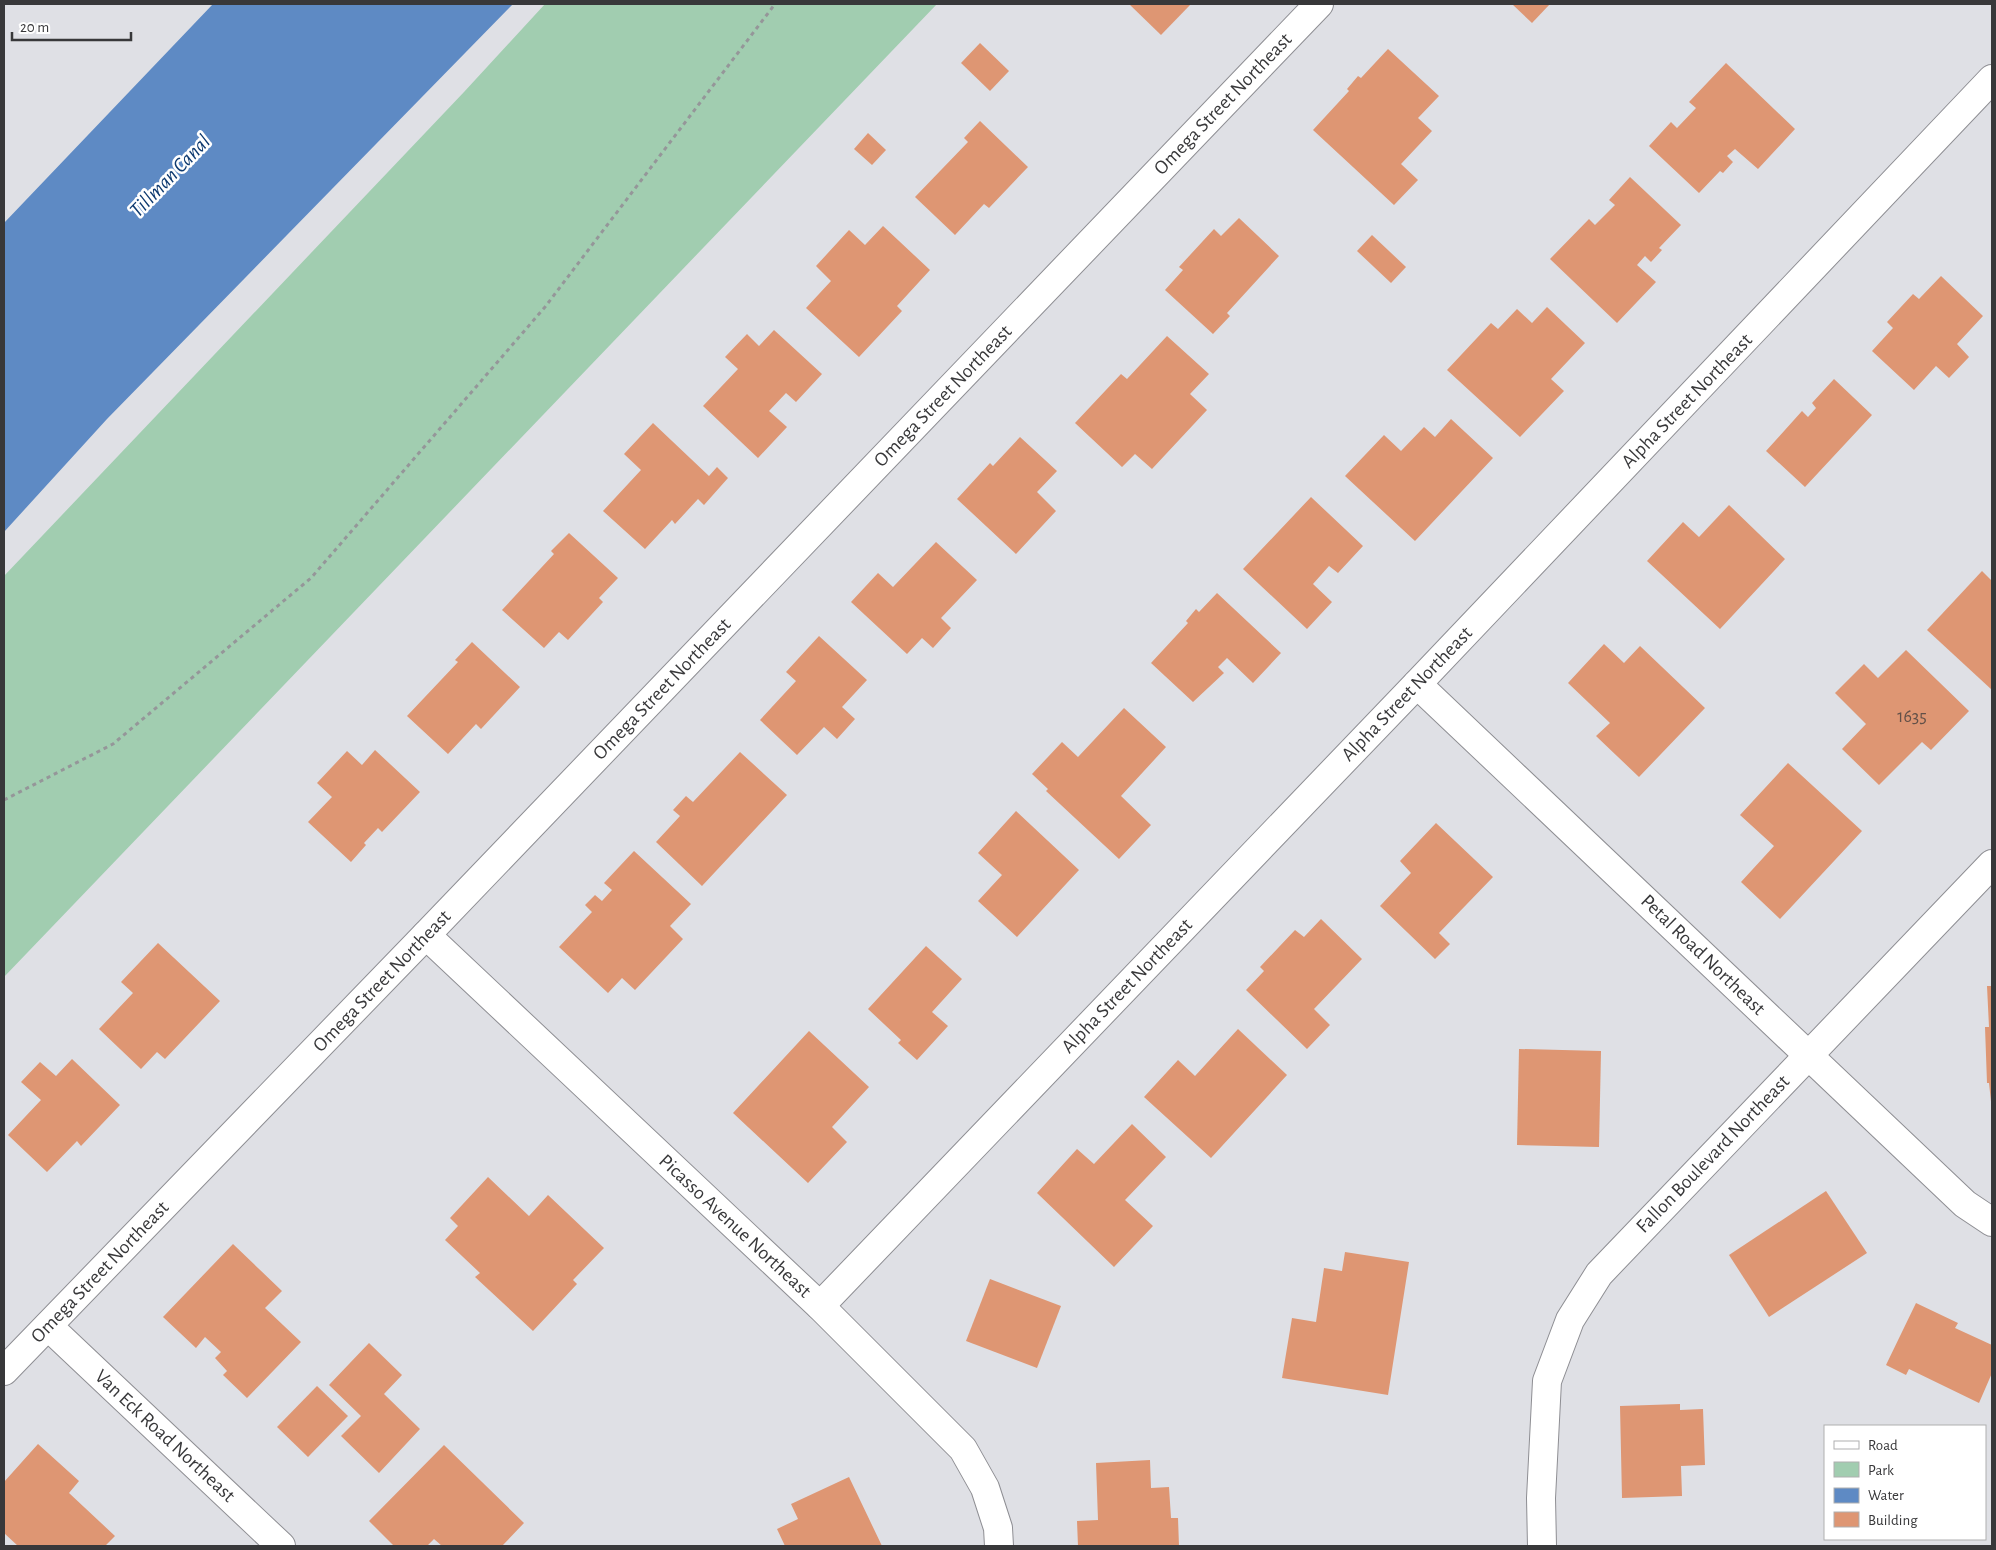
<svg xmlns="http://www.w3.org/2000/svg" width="1996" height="1550" viewBox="0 0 1996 1550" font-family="'Alegreya Sans',sans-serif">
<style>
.green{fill:#a1cdb0}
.water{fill:#5e8ac4}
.building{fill:#de9673}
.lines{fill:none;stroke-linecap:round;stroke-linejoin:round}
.minor-casing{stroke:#8e8e93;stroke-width:30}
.path{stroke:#959699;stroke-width:3;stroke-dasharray:4 4;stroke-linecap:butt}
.minor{stroke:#fff;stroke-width:28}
.labels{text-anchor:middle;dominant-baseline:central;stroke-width:5;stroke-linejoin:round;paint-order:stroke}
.number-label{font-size:18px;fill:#625048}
.street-label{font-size:20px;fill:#38383a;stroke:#fff}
.water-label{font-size:21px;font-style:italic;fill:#0e3a70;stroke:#fff}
</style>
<rect width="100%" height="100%" fill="#dfe0e5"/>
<!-- green -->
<polygon class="green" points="545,4 937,4 4,977 4,576 464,92"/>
<!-- water -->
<polygon class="water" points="213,4 513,4 107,419 4,532 4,223"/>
<!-- building -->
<g class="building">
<polygon points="1129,4 1191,4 1161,35"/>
<polygon points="1512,4 1550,4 1532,23"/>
<polygon points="980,43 1009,71 990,91 961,63"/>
<polygon points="1388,49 1439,96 1418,118 1432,131 1401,164 1418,180 1394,205 1313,130 1349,91 1347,89 1358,76 1361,78"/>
<polygon points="1726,63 1795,129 1758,169 1735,149 1727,156 1733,162 1723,173 1720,171 1699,193 1649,146 1671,122 1677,128 1696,108 1689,102"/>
<polygon points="980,121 1028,167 989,208 984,204 955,235 915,197 968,142 964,138"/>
<polygon points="868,133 886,150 872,165 854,149"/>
<polygon points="1630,177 1681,225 1659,248 1662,250 1651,262 1645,256 1637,265 1656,282 1617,323 1550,259 1589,219 1595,225 1615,205 1609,200"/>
<polygon points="1239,218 1279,256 1227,313 1230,316 1213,334 1165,290 1183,270 1179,267 1214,229 1221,236"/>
<polygon points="883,226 930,270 897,306 902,311 859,357 806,308 831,281 816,266 849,230 865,245"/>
<polygon points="1372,235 1406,267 1391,283 1357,251"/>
<polygon points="1941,276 1983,316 1957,344 1969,357 1949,378 1936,366 1914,390 1872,351 1893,328 1887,322 1913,294 1919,299"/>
<polygon points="1547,307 1585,343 1551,379 1564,391 1520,437 1447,370 1491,323 1498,329 1517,309 1532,323"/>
<polygon points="774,330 822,374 796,402 786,393 769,411 787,427 758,458 703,406 738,369 725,357 747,334 759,346"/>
<polygon points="1167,336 1209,374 1190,394 1207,410 1152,469 1135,454 1122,467 1075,423 1121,374 1127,379"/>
<polygon points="1834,379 1872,415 1805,487 1766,451 1802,411 1808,417 1816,408 1812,403"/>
<polygon points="1451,419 1493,458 1415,541 1345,476 1384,435 1401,451 1424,427 1435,437"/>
<polygon points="653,423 709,476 717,467 728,478 704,505 698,499 675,524 672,520 645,549 603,511 641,470 624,454"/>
<polygon points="1020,437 1057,471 1037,492 1056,511 1016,554 957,499 990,463 993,466"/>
<polygon points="1311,497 1363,546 1338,573 1329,566 1313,584 1332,602 1307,629 1243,569"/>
<polygon points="1729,505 1785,559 1720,629 1647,561 1683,522 1699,537"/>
<polygon points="569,533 618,578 599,598 603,602 568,640 559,632 544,648 502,610 554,554 551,551"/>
<polygon points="936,542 977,580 941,618 951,628 933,648 922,638 907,654 851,602 878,573 893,587"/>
<polygon points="1982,571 1992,581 1992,690 1927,630"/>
<polygon points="1217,593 1281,653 1253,683 1227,658 1218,667 1224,673 1193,702 1151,663 1188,623 1186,621 1196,609 1199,612"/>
<polygon points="819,636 867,680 842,707 855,719 837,739 824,727 797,755 760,720 796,681 786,672"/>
<polygon points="472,642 520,687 481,729 476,724 448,754 407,716 458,662 455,660"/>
<polygon points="1604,644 1624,663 1640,646 1705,708 1639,777 1596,736 1610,723 1568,683"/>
<polygon points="1906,650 1969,711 1931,750 1922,742 1879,785 1842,749 1866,724 1835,693 1864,664 1878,678"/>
<polygon points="1124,708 1166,747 1121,796 1151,825 1119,859 1046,791 1048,789 1032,774 1062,742 1078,757"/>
<polygon points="375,750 420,792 382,832 378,828 364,843 366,845 351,862 308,822 332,797 317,783 347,751 362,765"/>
<polygon points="740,752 787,795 702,886 656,842 680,816 673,810 686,796 693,802"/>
<polygon points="1788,763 1862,831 1780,919 1741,882 1774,846 1740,815"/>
<polygon points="1016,811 1079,870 1017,937 978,901 1002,875 978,853"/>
<polygon points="1436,823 1493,877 1439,933 1450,944 1435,959 1380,906 1411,873 1400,861"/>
<polygon points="634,851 691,904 670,926 683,939 635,990 622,978 608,993 559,947 592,912 585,905 595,895 602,901 612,890 604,883"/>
<polygon points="1321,919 1362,959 1314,1009 1330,1025 1307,1049 1246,990 1264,971 1260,967 1295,930 1304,937"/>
<polygon points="158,943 220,1001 165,1059 157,1052 141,1069 99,1029 133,993 121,982"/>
<polygon points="926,946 962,979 932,1012 948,1026 917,1060 898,1043 901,1040 868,1009"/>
<polygon points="1987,986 1992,986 1992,1111 1989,1083 1987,1083 1985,1027 1989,1027"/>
<polygon points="1238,1029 1287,1075 1211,1158 1144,1097 1178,1060 1195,1076"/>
<polygon points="809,1031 869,1087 832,1127 847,1142 808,1183 733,1113"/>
<polygon points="1519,1049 1601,1051 1599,1147 1517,1145"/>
<polygon points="72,1059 120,1105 81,1146 77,1141 47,1172 8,1135 41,1100 21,1082 40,1062 56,1076"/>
<polygon points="1132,1124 1166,1157 1125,1200 1153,1226 1114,1267 1037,1193 1077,1149 1094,1164"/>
<polygon points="488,1177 529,1216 548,1195 604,1248 573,1280 577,1284 533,1331 475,1277 480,1273 445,1240 458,1226 450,1218"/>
<polygon points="1826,1191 1867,1253 1769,1317 1729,1255"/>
<polygon points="233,1244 282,1291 265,1308 301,1342 247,1398 223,1375 227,1371 215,1358 221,1352 205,1337 196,1348 163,1317"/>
<polygon points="1345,1252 1409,1262 1388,1395 1282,1378 1292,1318 1316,1322 1324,1268 1342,1271"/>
<polygon points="990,1279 1061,1306 1037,1368 966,1341"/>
<polygon points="1916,1303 1958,1323 1955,1328 1992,1345 1992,1373 1979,1403 1909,1369 1906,1375 1886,1365"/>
<polygon points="369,1343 402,1375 384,1394 420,1429 379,1473 341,1436 361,1416 329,1385"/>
<polygon points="317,1386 348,1416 308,1457 277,1427"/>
<polygon points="1680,1404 1680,1410 1703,1409 1705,1465 1681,1466 1682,1496 1622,1498 1620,1406"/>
<polygon points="38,1444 79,1481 69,1493 115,1536 105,1546 18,1546 4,1533 4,1482"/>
<polygon points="444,1445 524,1523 502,1546 442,1546 434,1539 427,1546 394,1546 369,1521"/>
<polygon points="1150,1460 1151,1488 1169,1487 1171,1518 1178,1518 1179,1546 1078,1546 1077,1521 1098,1520 1096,1463"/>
<polygon points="849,1477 882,1546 785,1546 777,1529 798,1519 791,1504"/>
</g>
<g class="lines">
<!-- minor casing -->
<g class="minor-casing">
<g id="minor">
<polyline points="1417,684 1965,1204 1992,1222"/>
<polyline points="426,935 820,1306 963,1449 985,1488 998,1528 999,1546"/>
<polyline points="820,1306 1417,684 1992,79"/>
<polyline points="48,1326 281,1546"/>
<polyline points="4,1371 426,935 1319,4"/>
<polyline points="1542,1546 1541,1498 1547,1381 1570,1320 1599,1274 1992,864"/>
</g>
</g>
<!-- path -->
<polyline class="path" points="4,800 113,744 311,578 545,307 775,4"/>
<!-- minor -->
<use href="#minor" class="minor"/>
</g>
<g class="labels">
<!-- number labels -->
<g class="number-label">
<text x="1912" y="717">1635</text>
</g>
<!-- street labels -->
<g class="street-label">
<text transform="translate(1223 104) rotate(-46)">Omega Street Northeast</text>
<text transform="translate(943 396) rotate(-46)">Omega Street Northeast</text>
<text transform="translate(1687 401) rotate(-46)">Alpha Street Northeast</text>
<text transform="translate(662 689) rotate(-46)">Omega Street Northeast</text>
<text transform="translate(1407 694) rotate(-46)">Alpha Street Northeast</text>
<text transform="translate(1703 955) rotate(44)">Petal Road Northeast</text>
<text transform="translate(382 981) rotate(-46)">Omega Street Northeast</text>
<text transform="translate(1127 986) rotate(-46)">Alpha Street Northeast</text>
<text transform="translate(1713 1154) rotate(-46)">Fallon Boulevard Northeast</text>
<text transform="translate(735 1226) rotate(43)">Picasso Avenue Northeast</text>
<text transform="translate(100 1272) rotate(-46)">Omega Street Northeast</text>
<text transform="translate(165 1436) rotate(43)">Van Eck Road Northeast</text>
</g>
<!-- water labels -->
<g class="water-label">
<text transform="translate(170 176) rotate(-46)">Tillman Canal</text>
</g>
</g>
<!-- border -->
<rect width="1996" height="1550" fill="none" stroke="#38383a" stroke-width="10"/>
<!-- legend -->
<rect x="1824" y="1425" width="162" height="115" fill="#ffffff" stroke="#afafb0"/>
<rect x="1834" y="1441" width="25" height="8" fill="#ffffff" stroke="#afafb0"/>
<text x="1868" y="1450" font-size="15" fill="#38383a">Road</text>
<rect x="1834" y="1462" width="25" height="15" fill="#a1cdb0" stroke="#afafb0"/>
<text x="1868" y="1475" font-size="15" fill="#38383a">Park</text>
<rect x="1834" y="1488" width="25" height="15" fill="#5e8ac4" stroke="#afafb0"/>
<text x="1868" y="1500" font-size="15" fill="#38383a">Water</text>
<rect x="1834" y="1512" width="25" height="15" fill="#de9673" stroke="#afafb0"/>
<text x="1868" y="1525" font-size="15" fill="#38383a">Building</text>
<!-- scale -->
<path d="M12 32v8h119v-8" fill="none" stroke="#38383a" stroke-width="2.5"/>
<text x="20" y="32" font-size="15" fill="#38383a" stroke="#ffffff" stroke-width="4" paint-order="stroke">20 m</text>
</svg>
